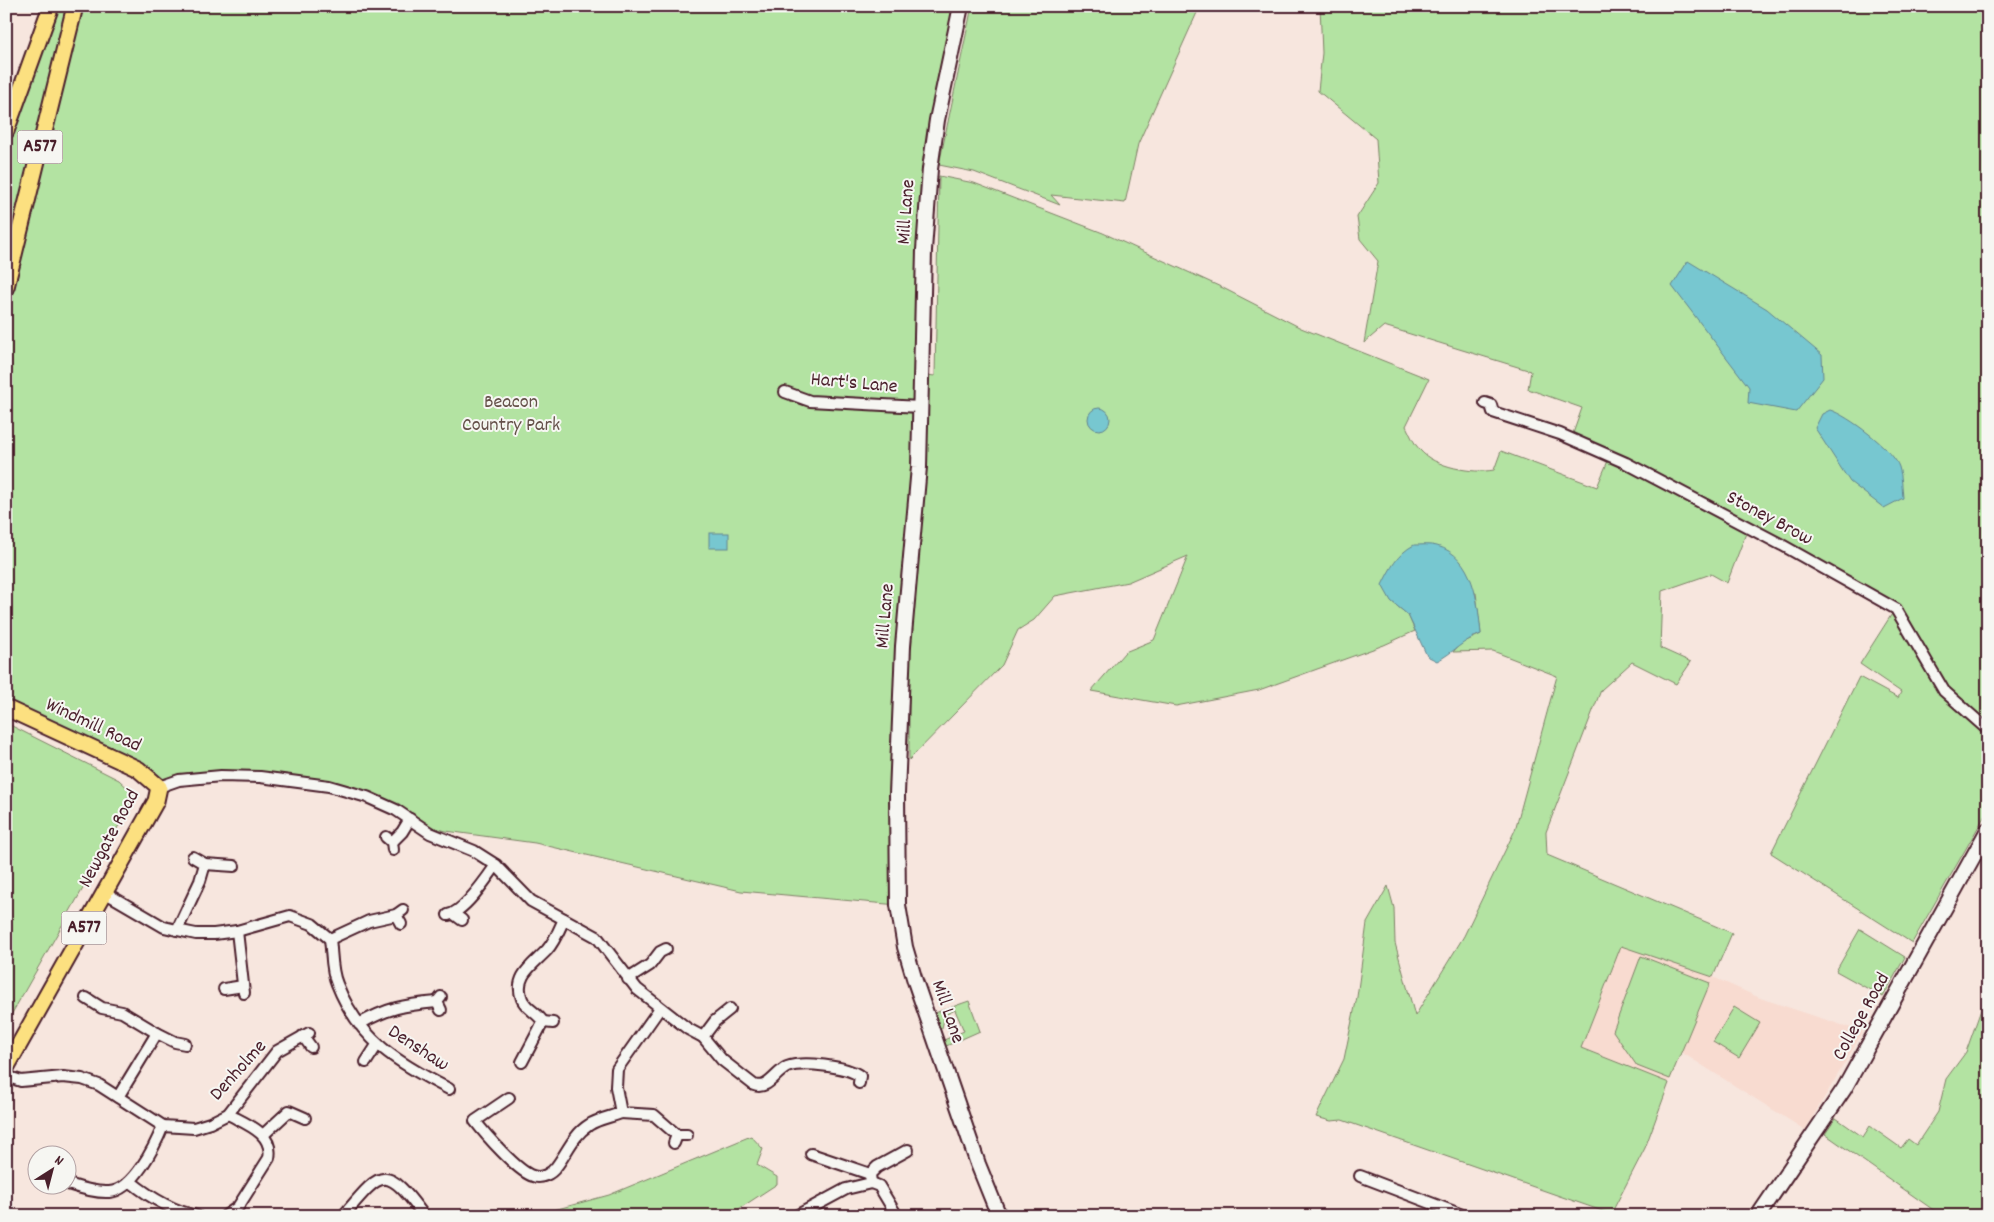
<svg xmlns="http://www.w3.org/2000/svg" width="1994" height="1222" viewBox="0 0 1994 1222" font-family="Dekko,sans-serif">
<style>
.built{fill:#f8dbd0}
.green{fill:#b3e3a2;stroke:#7e8166}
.water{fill:#77c7d0;stroke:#65848e}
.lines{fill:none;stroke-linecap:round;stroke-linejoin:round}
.street-casing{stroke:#4a1f2b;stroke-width:14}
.secondary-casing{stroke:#4a1f2b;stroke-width:18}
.primary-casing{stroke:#4a1f2b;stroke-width:19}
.street{stroke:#f6f6f2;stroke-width:10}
.secondary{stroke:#f6f6f2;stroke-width:14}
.primary{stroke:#fce080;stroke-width:15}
.labels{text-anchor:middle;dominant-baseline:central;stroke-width:4;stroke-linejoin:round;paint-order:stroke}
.shield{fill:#f6f6f2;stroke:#7e6067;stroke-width:1}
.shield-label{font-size:19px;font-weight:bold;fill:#4a1f2b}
.street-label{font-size:20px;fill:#4a1f2b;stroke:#f6f6f2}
.park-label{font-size:20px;fill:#645049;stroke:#f6f6f2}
</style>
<rect width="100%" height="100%" fill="#f7e6de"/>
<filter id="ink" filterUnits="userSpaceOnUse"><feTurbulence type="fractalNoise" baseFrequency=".02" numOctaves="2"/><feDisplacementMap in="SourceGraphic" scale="10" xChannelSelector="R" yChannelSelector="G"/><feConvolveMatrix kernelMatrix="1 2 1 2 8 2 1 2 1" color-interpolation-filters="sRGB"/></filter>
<g filter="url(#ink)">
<!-- built -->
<polygon class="built" points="1621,945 1713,977 1760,998 1863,1032 1805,1130 1681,1052 1669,1083 1581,1048"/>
<!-- green -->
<g class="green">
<polygon points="57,6 68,6 6,269 6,149"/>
<polygon points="75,6 962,6 930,169 898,905 741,891 535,843 446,831 417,823 367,797 260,777 159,787 6,708 6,287"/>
<polygon points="972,6 1200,6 1138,144 1125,203 1051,195 1060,205 974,172 939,165"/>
<path d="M1320,6h668v804l-76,133 -141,-90 88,-176 39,21 3,-6 -41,-28 35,-55 -147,-81 -21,55 -16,-9 -49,17 -2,57 31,14 -15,22 -44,-22 -31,28 -55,142 1,23 185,78 -19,44 -92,-31 -40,102 88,35 -24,65 -34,66 -269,-94 -11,1 -15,-4 28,-58 13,-62 10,-74 21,-37 6,22 1,35 20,73 49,-80 51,-106 42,-154 -64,-25 -40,1 7,-8 21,-10 -5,-41 -85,8 17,14 7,16 -31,14 -125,45 -83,16 -85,-15 34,-39 29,-12 34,-84 -60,26 -73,14 -21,24 -16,10 -16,35 -93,95v-114l18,-271 8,1 4,-200 35,7 129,50 120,55 78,40 128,51 -23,47c4,8 8,18 14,24 14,17 53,24 74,20l7,-19 96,36 13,-31 -39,-17 11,-31 -54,-19 3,-18 -147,-45 -20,17 14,-82 -18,-22 -3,-22 22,-34 -3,-44 -58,-48 4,-38z"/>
<polygon points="6,723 119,780 133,793 127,811 6,1024"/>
<polygon points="1860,929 1905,957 1883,997 1836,971"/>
<polygon points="1641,956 1710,983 1670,1079 1637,1066 1613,1031"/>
<polygon points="1988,990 1988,1216 1942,1216 1825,1134 1836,1118 1863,1137 1870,1126 1901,1148 1908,1139 1916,1145 1938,1112 1946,1079 1966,1052"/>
<polygon points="969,1001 980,1031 944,1047 942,1041 964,1031 955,1010 945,1015 942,1028 938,1031 932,1014"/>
<polygon points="1734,1007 1760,1023 1739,1058 1713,1042"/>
<polygon points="751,1136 763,1149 757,1165 777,1177 777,1184 728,1216 532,1216 609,1195"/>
</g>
<!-- water -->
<g class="water">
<polygon points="1688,261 1767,309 1822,355 1823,378 1796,412 1748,403 1749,387 1672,286"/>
<circle cx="1099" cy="419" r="11"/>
<path d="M1830,410c17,5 64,40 69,57 3,9 3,21 4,31l-19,10 -34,-26 -35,-54 7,-14z"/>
<rect x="709" y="533" width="20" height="15"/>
<path d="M1414,545c7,0 17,-1 23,1 37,10 41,57 44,88 -18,6 -28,19 -44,27l-10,-5 -19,-41 -17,-14 -9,-16c8,-16 15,-31 32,-40z"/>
</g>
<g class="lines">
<!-- street casing -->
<g class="street-casing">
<g id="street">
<polyline points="785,392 810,401 920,407"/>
<polyline points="1485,403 1491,405 1493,412 1560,434 1626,463 1782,545 1896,609 1944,691 1988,730"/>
<path d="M159,787l20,-7 42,-4 39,1 69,9 38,11 29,13 34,23 44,18 22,14 35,36 66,36 40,52 51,40 15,8 19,23 32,25c14,5 21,-12 33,-18 16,-6 59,-1 73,9l-1,7"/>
<polyline points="386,837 392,842 393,850"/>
<polyline points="392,842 402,832 410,819"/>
<polyline points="193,857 205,864 234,866"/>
<path d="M104,892l60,35 13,3 19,4h18l23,-3 53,-15 22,8 18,15c2,14 1,32 7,45 22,56 61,79 112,105"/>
<polyline points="454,914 462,920"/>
<polyline points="396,915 401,924"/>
<path d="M448,915c16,-3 39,-37 48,-50"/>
<polyline points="177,930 200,881 205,864"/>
<polyline points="237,931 244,993"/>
<polyline points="330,939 369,921 396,915 403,910"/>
<polyline points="628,979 650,965 660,952 666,949"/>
<polyline points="224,989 243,986"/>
<polyline points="86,998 102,1008 122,1012 157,1033 118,1097"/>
<polyline points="660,1008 617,1069 616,1087 621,1113 654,1115 677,1135"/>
<polyline points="441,1010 437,1002 441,997"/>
<polyline points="543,1022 553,1023"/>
<path d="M359,1024c29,-16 44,-19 78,-22"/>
<polyline points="157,1033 175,1042 185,1044"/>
<polyline points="303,1036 311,1047"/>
<polyline points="703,1037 715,1021 730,1009"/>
<polyline points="366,1062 377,1045"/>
<path d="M522,1062l21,-40c-5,-9 -17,-13 -21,-23 -9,-23 11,-34 25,-49 8,-9 12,-20 17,-31"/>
<polyline points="6,1076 21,1081 63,1077 82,1079 99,1085 163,1126 194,1128 210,1123 228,1114 277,1051 309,1033"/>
<path d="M509,1098l-34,23c10,13 43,51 58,55 8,3 18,-2 23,-9 11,-14 17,-32 33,-42 9,-6 22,-8 32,-12"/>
<polyline points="263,1135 289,1111 305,1118"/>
<polyline points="674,1143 677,1135 687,1135"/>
<polyline points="811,1154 870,1174"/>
<polyline points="1360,1176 1465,1216"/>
<path d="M131,1182c20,16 41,29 66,34"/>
<polyline points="871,1183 879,1186 897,1216"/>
<path d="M68,1184c12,4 28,9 41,8 24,-1 46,-46 54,-66"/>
<path d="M225,1216l13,-9 31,-49c5,-25 -23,-34 -41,-44"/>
<path d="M343,1216c39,-46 42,-53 81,0"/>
<polyline points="796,1216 846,1189 871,1183 870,1174 877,1167 908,1150"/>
</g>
</g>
<!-- secondary casing -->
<g class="secondary-casing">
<g id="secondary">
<polyline points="961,6 937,120 930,169 924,250 919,467 903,646 897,794 898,905 905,947 915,981 978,1164 999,1216"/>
<polyline points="1758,1216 1844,1089 1988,830"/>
</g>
</g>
<!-- primary casing -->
<g class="primary-casing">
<g id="primary">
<polyline points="6,131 51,6"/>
<polyline points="6,287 75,6"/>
<polyline points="6,708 138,769 159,787 156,801 147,817 6,1068"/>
</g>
</g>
<!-- street -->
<use href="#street" class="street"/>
<!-- secondary -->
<use href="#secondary" class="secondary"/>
<!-- primary -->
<use href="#primary" class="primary"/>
</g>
</g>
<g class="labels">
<!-- shield labels -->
<g class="shield">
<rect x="17.5" y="130.5" width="45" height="33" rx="4"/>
<rect x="61.5" y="911.5" width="45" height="33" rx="4"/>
</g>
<g class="shield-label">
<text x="40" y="147">A577</text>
<text x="84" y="928">A577</text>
</g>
<!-- street labels -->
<g class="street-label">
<text transform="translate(907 212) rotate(-86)">Mill Lane</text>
<text transform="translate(854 384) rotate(5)">Hart's Lane</text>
<text transform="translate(1769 519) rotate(28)">Stoney Brow</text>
<text transform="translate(886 616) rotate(-85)">Mill Lane</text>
<text transform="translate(93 726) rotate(25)">Windmill Road</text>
<text transform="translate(110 839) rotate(-62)">Newgate Road</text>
<text transform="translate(947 1012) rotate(71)">Mill Lane</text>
<text transform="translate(1862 1017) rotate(-61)">College Road</text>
<text transform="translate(418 1049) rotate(33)">Denshaw</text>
<text transform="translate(239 1071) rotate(-48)">Denholme</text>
</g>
<!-- park labels -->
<g class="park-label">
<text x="511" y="403">Beacon<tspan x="511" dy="23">Country Park</tspan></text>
</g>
</g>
<!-- margin -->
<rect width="1994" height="1222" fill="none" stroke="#f6f6f2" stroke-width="25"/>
<rect x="12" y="12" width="1969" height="1197" fill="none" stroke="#4a1f2b" stroke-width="2" filter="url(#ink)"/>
<!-- north arrow -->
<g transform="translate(52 1170) rotate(36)"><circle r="24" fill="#f6f6f2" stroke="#b1a0a2"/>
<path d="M0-4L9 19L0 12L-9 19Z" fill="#4a1f2b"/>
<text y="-8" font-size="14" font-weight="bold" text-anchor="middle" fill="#4a1f2b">N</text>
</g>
</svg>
